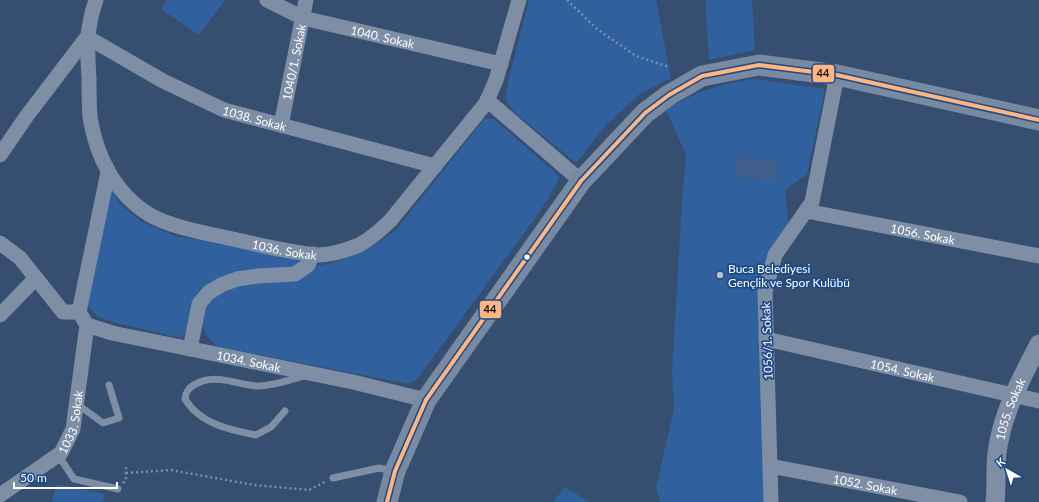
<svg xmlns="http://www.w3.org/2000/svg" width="1039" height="502" viewBox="0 0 1039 502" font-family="Lato,sans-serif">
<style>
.green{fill:#31609f}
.water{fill:#3f5e8b}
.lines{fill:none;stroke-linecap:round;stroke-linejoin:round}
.path{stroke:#7d8ea5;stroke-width:2.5;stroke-dasharray:2 3;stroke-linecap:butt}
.service{stroke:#7d8ea5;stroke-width:7}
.minor{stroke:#7d8ea5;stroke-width:15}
.tertiary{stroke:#7d8ea5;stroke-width:19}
.secondary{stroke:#778aa1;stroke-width:21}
.bus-1-casing{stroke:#1d4a88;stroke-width:7}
.bus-1{stroke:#ffb580;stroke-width:4}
.bus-dot{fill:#fff;stroke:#1d4a88;stroke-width:1.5}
.poi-dot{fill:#b9c1cd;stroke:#1d4a88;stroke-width:1.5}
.labels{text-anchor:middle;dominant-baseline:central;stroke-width:3.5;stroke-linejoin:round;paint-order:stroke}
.street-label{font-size:12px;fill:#fff;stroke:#1d4a88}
.poi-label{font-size:12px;fill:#fff;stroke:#1d4a88;text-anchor:start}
.line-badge{stroke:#1d4a88;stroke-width:1.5}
.pale-badge-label{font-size:11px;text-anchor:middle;font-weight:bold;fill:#111}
</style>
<rect width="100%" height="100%" fill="#364e70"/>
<!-- green -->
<g class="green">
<polygon points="167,0 225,0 199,35 161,9"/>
<polygon points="529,0 656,0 671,78 640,94 607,124 576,163 514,112 505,99 508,82"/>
<polygon points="705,0 752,0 755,50 709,60"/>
<path d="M755,79l70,10 -18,85 -22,16 4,37 -22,30 -9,37 6,208h-104l-4,-14 18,-80 -2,-37 10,-169 4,-48 -20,-44c31,-20 54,-26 89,-31z"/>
<polygon points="485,118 494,119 559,176 557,184 539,213 418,378 408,384 216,346 208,337 203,327 202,319 204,309 212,299 224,289 250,282 296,279 316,266 332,263 370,248 395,231"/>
<polygon points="110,188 121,205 142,222 175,236 303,258 295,268 218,279 200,289 191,304 186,331 181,338 120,324 98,317 82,299"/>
<polygon points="56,484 105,494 103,502 52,502"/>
<polygon points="565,487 589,502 553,502"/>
</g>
<!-- water -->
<polygon class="water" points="737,157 779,160 777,180 735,177"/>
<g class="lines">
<!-- path -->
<g class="path">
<polyline points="567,0 597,29 636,56 669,67"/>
<polyline points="126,473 171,470 254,485 309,490 325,482"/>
<polyline points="123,483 126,480 126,465"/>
</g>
<!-- service -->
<g class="service">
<polyline points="77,404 103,423 119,418 109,385"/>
<path d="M285,411l-14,16 -15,8c-26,-5 -56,-11 -71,-36 1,-7 3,-11 9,-14 21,-13 42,0 64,1 15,0 32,-6 46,-10"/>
<polyline points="58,455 74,479 118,489"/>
<polyline points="333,478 379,468 393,471"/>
</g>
<!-- minor -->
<g class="minor">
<path id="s1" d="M96,0c-10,29 -9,47 -7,78 0,13 0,26 1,39 6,39 25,77 60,98 24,14 68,20 96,27 23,5 48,11 72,13 13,0 29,-5 41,-10 12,-6 21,-15 31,-24l96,-118 10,-23 23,-80"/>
<path id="s2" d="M267,0l36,18 198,46"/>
<path id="s3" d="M87,37l76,44 61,29 211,56"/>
<polyline points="487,100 581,181"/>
<path id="s4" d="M281,125l25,-125"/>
<polyline points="0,155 26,117 87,37"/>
<path id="s5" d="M806,211l233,45"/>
<polyline points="0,243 20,258 63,312 79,312"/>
<path id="s6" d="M79,312l8,13 25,8 241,49 73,18"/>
<polyline points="79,312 108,172"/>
<polyline points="0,315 36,278"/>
<path id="s7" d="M766,339l273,62"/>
<polyline points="190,349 199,304 208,293 221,285 237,279 258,276 295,274 308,265 313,254"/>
<path id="s8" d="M770,466l190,36"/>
<path id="s9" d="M0,495l61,-42 12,-24 14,-104"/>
<polyline points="771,502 765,292 775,255 812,202 837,75"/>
</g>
<!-- tertiary -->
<path class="tertiary" id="s10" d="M995,502c2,-16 0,-33 2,-49 5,-40 24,-74 42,-109"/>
<!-- secondary -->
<polyline class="secondary" points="387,502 395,471 426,400 581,181 645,113 669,95 702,76 759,65 837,75 1039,120"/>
<!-- bus-1 casing -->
<g class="bus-1-casing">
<polyline id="bus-1" points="387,502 395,471 426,400 581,181 645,113 669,95 702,76 759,65 837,75 1039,120"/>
</g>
<!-- bus-1 -->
<use href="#bus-1" class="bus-1"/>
</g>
<!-- markers -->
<circle class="bus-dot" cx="527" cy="257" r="3.5"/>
<circle class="poi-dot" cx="720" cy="275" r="4"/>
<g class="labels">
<!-- street labels -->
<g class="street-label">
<text stroke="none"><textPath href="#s2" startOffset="122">1040. Sokak</textPath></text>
<text stroke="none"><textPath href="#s4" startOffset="64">1040/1. Sokak</textPath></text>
<text stroke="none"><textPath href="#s3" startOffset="187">1038. Sokak</textPath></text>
<text stroke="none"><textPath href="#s5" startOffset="119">1056. Sokak</textPath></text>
<text stroke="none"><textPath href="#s1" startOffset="376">1036. Sokak</textPath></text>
<text transform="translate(767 341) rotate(-92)">1056/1. Sokak</text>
<text stroke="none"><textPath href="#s6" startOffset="181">1034. Sokak</textPath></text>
<text stroke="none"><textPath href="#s7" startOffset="140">1054. Sokak</textPath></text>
<text stroke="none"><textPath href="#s10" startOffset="95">1055. Sokak</textPath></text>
<text stroke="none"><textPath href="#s9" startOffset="107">1033. Sokak</textPath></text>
<text stroke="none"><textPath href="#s8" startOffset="97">1052. Sokak</textPath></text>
</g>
<!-- poi labels -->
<g class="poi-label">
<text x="728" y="268">Buca Belediyesi<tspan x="728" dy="14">Gençlik ve Spor Kulübü</tspan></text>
</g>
</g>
<g class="line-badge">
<rect x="812" y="64" width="23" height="19" rx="4" fill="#ffb580"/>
<rect x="479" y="300" width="23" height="19" rx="4" fill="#ffb580"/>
</g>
<g class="pale-badge-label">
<text x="823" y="77">44</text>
<text x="490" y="313">44</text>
</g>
<!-- north arrow -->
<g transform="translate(1007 470) rotate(321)" stroke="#1d4a88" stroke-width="3" paint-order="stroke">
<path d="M0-3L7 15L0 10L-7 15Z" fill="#ffffff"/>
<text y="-6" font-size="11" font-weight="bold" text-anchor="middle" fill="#ffffff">K</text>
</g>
<!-- scale -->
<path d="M14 482v6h103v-6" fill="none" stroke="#ffffff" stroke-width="2"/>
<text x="20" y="482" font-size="12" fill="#ffffff" stroke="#1d4a88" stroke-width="3" paint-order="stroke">50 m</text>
</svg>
